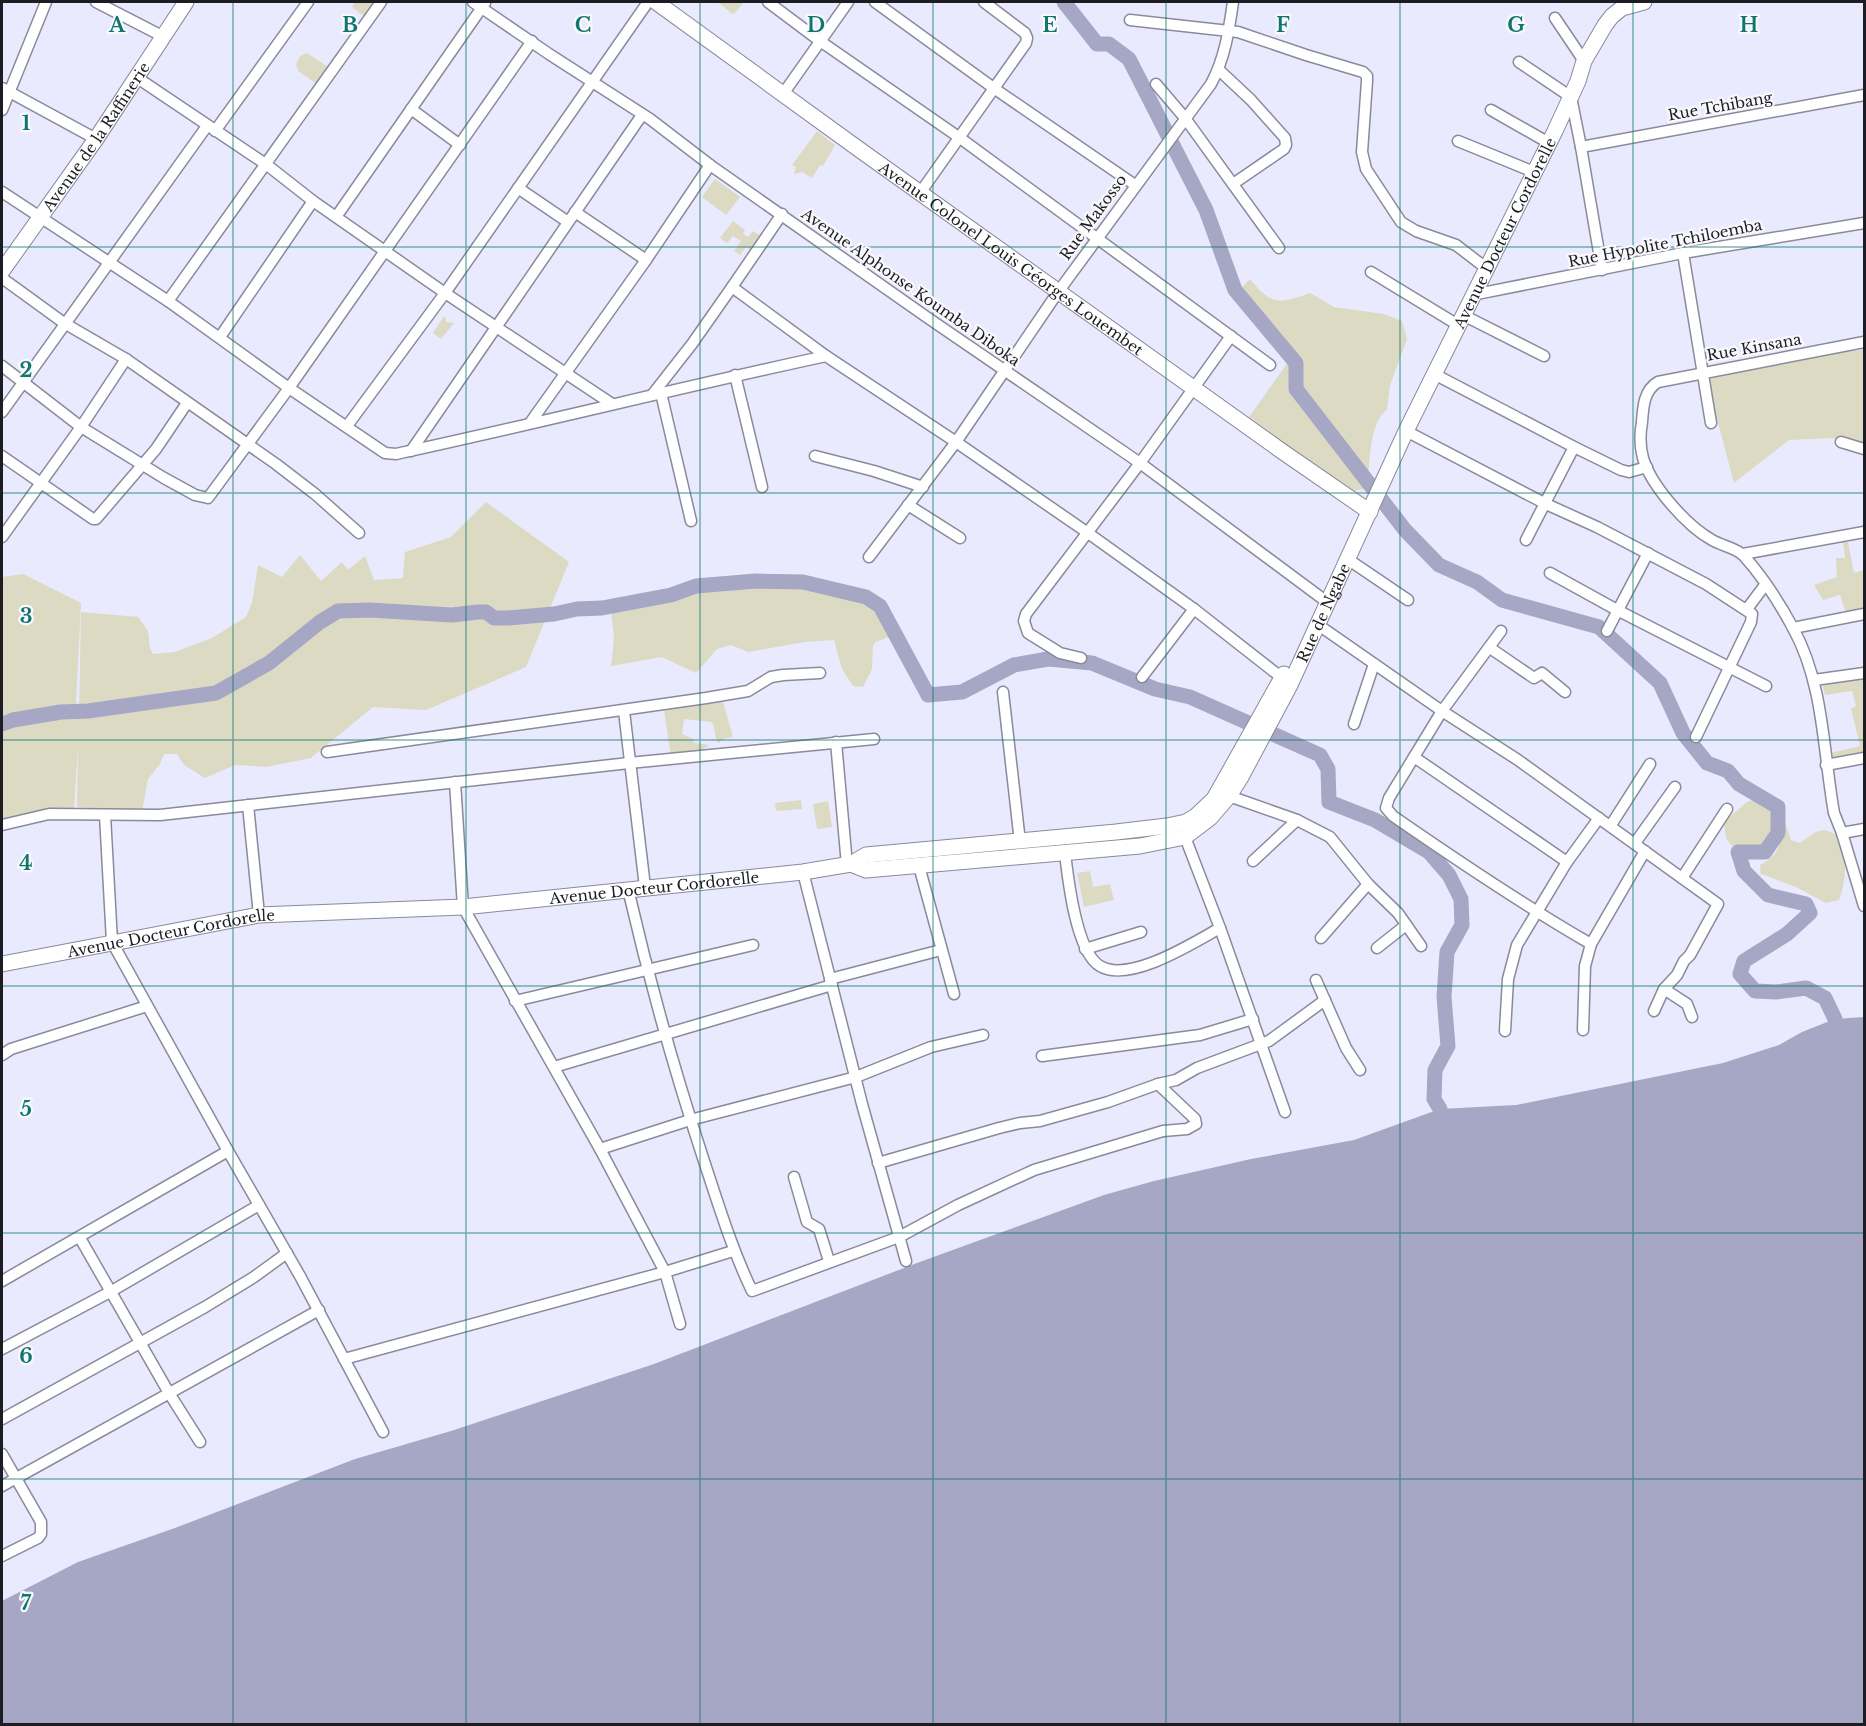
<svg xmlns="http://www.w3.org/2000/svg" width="1866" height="1726" viewBox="0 0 1866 1726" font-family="'Libre Baskerville',serif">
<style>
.green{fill:#dddac4}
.water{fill:#a6a6c5}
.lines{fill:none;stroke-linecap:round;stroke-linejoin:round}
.river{stroke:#a6a6c5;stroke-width:15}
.street-casing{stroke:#898a9b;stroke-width:13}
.secondary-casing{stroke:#898a9b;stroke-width:17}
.street{stroke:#fff;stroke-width:10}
.secondary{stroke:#fff;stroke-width:15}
.grid{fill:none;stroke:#0f766e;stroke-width:1.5;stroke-opacity:0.55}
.labels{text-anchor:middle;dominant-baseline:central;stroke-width:4.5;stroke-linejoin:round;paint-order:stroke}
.street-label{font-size:15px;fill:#1c1c22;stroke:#f9f9fd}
.grid-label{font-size:20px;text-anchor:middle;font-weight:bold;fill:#0f766e;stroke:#f9f9fd;stroke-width:4.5;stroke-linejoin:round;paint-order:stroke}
</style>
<rect width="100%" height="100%" fill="#e9eafd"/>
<!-- green -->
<g class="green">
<polygon points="355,2 378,2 366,18 352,7"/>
<polygon points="718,2 744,2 735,13 732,14"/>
<polygon points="307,53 328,67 320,86 298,71 296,64 300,56"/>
<polygon points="817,131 835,145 823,166 820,165 812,178 802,172 794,174 796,167 792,165"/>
<polygon points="715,179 740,197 726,215 702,197"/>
<polygon points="733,221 745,230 743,234 748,237 753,231 761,236 751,250 746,247 740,255 734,251 741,241 733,236 727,243 720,238"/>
<path d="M1250,279c22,27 29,25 60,14l24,14 50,7 18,7 5,18 -17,46 -3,25c-18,11 -18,58 -19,78l-14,3 -53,-35 -52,-39 44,-62 -32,-35 -20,-32z"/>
<polygon points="444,316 446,318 446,322 454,323 441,339 433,333"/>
<polygon points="1864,350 1864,444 1831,438 1789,440 1734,483 1705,374 1791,357"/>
<polygon points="486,502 569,562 526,667 426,710 373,707 311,758 266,767 235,765 205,778 184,765 177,754 164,754 160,764 148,779 142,812 77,807 78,746 74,810 2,821 2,727 79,716 81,612 138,617 148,631 150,648 153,654 175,652 212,638 246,617 252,603 258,565 282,577 300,555 321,581 342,562 348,570 365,556 374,580 403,578 405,552 451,537"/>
<polygon points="1843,542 1848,542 1854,573 1864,570 1864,610 1846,613 1840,595 1823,600 1814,585 1837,577 1836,558 1845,558"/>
<polygon points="23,574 81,603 76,704 2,715 2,577"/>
<path d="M786,585c17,3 73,10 84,20 9,7 18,21 20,32l-15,5 -2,4 -1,23 -9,18 -10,-1 -11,-17 -8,-29 -29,2 -57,10 -17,-7 -14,4 -21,24 -34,-16 -51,9 3,-28 -3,-27 110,-24z"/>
<polygon points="1864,673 1864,753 1834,761 1831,753 1860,746 1851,709 1856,706 1852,691 1825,695 1822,682"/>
<path d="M723,702l10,35 -7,1 -8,5c-4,-7 -2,-13 -6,-21l-28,-3 -2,15 11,5 1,4 15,2 -11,8 -27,4 -7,-47z"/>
<path d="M1757,798c7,2 12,3 16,9 7,11 2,33 -10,39 -7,4 -20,2 -28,4l-9,-12 -2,-16 23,-20z"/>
<polygon points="801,800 802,809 776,811 775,803"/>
<polygon points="828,801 832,827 817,829 813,804"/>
<path d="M1784,819l7,21 9,3c18,-13 22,-19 42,-4 4,21 5,40 -3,61l-13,3 -28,-15 -36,-14 -1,2 -1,-11c29,-15 14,-26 24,-46z"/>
<polygon points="1090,871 1093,887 1110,884 1114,900 1084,907 1077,873"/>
</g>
<!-- water -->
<polygon class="water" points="1864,1017 1864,1724 2,1724 2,1601 78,1562 175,1528 355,1459 451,1431 654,1364 917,1263 1104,1195 1154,1181 1251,1159 1354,1140 1440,1109 1516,1105 1723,1063 1779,1045 1802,1032 1835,1019"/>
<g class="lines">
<!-- river -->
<g class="river">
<polyline points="1064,2 1097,44 1109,44 1129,59 1206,210 1235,290 1296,363 1296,389 1405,530 1439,565 1477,582 1502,600 1599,627 1660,683 1683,733 1707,763 1728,771 1739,784 1778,807 1778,833 1765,852 1738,852 1744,871 1768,895 1806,904 1810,913 1787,934 1744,961 1740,974 1755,991 1776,992 1806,988 1825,998 1835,1019"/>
<polyline points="2,724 13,720 61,712 88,711 216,693 269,663 320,622 338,611 370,610 452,615 478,612 486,612 494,618 508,618 554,614 577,609 602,608 671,595 696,586 756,581 803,582 866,597 880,606 928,695 962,692 1014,665 1048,659 1092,663 1155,689 1190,697 1320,755 1328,769 1329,802 1375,820 1429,852 1449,875 1461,899 1462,925 1447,952 1444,997 1448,1046 1435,1070 1434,1099 1440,1109"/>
</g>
<!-- street casing -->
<g class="street-casing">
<g id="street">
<polyline points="96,2 164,37"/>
<polyline points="473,2 549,54 650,119 710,165 928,318 1140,463 1327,602"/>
<polyline points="768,2 820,41 960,138 1270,365"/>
<polyline points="875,2 995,89 1135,185"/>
<polyline points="1555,18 1584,61"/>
<polyline points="1130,20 1238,32 1306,55 1363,72 1367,76 1367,81 1362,152 1366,169 1401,222 1416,231 1456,245 1486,268"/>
<polyline points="1519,62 1571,97 1581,147 1602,270"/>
<polyline points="1219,70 1251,100 1285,138 1286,145 1284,149 1233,184"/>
<polyline points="136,77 267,165 313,201 445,293 612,404"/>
<polyline points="1156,84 1185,118 1279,248"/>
<polyline points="2,88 96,139"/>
<polyline points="783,94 848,2"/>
<polyline points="411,109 460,145"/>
<polyline points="2,110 46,2"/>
<polyline points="1491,110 1549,143"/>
<polyline points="215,131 308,2"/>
<polyline points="1458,141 1534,172"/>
<polyline points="1581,147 1864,95"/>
<polyline points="518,188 568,222"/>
<path d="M2,192l166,109 121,87 96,65 11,1c144,-31 286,-67 430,-98"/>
<polyline points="920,193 1026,43 1027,38 1025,33 984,2"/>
<polyline points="575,212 646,260"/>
<polyline points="782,214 732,287 826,356 956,442 1088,533 1194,609 1286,681"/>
<polyline points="336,217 485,3"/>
<polyline points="1683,253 1711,423"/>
<polyline points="1371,272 1458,325"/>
<polyline points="2,278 64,323 126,359 276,464 315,494 359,533"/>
<polyline points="1472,295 1683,253 1864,223"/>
<polyline points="168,301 381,2"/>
<polyline points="1463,315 1544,356"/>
<polyline points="220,337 313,201"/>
<path d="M1864,342l-206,40c-14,8 -15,25 -16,40 -2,11 -2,25 1,36 8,28 44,68 69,82 10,6 25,8 32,16 19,21 36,48 49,72 31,56 30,123 41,185l8,20 22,73"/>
<polyline points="2,366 81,427 164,478 195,495 208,498 289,388 532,41"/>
<polyline points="1434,374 1574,447 1621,470 1629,472 1647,467"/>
<polyline points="735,375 762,487"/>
<polyline points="661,393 691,521"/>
<polyline points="652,395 692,344 732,287"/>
<polyline points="2,412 207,126"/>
<polyline points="530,423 646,260 710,165"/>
<polyline points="347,426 445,293 648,2"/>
<polyline points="1406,431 1546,504 1597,527 1706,584 1752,614 1751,622 1696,737"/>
<polyline points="1841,442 1864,449"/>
<polyline points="411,451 642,115"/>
<polyline points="2,456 93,519 96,519 156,449 187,403"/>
<polyline points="815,456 874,471 923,487"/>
<polyline points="908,505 960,538"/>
<polyline points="2,537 81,427 126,359"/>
<polyline points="1526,540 1574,447"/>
<polyline points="1743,554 1864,532"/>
<path d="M869,557l87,-115 102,-150 153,-208c14,-26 18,-54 22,-82"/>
<polyline points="1349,560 1408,600"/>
<polyline points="1550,573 1617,610 1766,686"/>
<polyline points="1747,609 1765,585"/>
<polyline points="1317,624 1442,711 1518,760 1718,904 1690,955 1684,961 1677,975 1664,989 1654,1011"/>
<polyline points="1793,628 1864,614"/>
<path d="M1501,631l-59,80 -53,87 -3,10 7,8c65,45 130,89 198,128"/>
<polyline points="1607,631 1648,553"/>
<polyline points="1490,648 1534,678 1542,673 1565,692"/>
<polyline points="1081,658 1060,653 1028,633 1024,621 1026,614 1140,463 1231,336"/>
<polyline points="1142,677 1194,609"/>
<polyline points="1814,680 1864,673"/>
<polyline points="1003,692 1020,842"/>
<polyline points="624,711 645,887"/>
<polyline points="1354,724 1374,664"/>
<polyline points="836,742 847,865"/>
<polyline points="327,752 706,698 748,691 771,677 783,675 820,673"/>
<polyline points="1414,757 1567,862"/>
<polyline points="1826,765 1864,758"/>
<polyline points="455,782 463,907 600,1149 665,1272 680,1324"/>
<polyline points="1229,796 1297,820 1330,837 1368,884 1398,913 1421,946"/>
<polyline points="248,805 259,915"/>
<polyline points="105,815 112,942 228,1151 300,1276 383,1432"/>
<polyline points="2,825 49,814 160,815 629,763 874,739"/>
<polyline points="1611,825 1650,764"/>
<polyline points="1842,833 1864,829"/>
<polyline points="1185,837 1220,928 1285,1112"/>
<polyline points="1635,843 1675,787"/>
<path d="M1065,853c3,26 11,99 35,113 29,18 95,-24 120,-38"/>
<polyline points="1253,861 1297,820"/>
<polyline points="919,866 954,994"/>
<polyline points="803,872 862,1104 906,1261"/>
<polyline points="1682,878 1727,809"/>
<path d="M628,889c21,91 46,180 75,269 15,45 28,89 49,133l147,-54 59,-32 76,-35 129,-39 24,-2 9,-5 -1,-5 -37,-35"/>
<polyline points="1321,938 1368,884"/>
<polyline points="1377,948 1406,925"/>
<polyline points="1085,949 1141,932"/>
<polyline points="830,979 941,950"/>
<polyline points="1316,980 1346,1048 1360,1070"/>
<polyline points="1664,989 1687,1004 1692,1017"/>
<polyline points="515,1001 753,945"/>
<polyline points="1583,1030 1585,966 1591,944 1645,851"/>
<polyline points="1505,1031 1508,979 1517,945 1567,862 1599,818"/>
<polyline points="2,1055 11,1049 147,1006"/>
<polyline points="1042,1056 1200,1035 1253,1019"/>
<polyline points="554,1067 832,985"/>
<polyline points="600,1149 690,1120 856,1077 931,1047 983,1035"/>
<polyline points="878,1163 999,1128 1020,1123 1040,1121 1108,1102 1158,1084 1176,1080 1197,1068 1269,1041 1325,1000"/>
<polyline points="794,1177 807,1222 819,1229 829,1261"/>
<polyline points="80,1238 169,1393 200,1442"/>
<polyline points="2,1281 228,1151"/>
<polyline points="2,1349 110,1292 259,1205"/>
<polyline points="344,1359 665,1272 733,1251"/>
<polyline points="2,1419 205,1307 254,1277 287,1253"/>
<polyline points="2,1454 41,1522 41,1534 38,1538 2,1556"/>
<polyline points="2,1486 319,1310"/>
</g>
</g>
<!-- secondary casing -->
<g class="secondary-casing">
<g id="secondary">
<path id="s1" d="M656,2l204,148 423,302 87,60"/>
<path id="s2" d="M2,271l94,-132 90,-137"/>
<polyline points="851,864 866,855 1116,832 1167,826 1186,822 1196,816 1214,799 1284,674"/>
<path id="s3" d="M2,964l257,-49 204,-8 340,-35 48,-8 15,6 274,-24 45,-9 25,-19 19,-22 12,-19 49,-92 116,-254 149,-300 23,-50 6,-20 21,-36 7,-9 10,-8 22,-6"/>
</g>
</g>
<!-- street -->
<use href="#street" class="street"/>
<!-- secondary -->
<use href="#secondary" class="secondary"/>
</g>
<!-- grid -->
<path class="grid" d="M233,2v1722M466,2v1722M700,2v1722M933,2v1722M1166,2v1722M1400,2v1722M1633,2v1722M2,247h1862M2,493h1862M2,740h1862M2,986h1862M2,1233h1862M2,1479h1862"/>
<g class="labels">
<!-- street labels -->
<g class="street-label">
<text transform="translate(1720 106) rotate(-10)">Rue Tchibang</text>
<text stroke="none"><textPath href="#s2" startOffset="164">Avenue de la Raffinerie</textPath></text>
<text transform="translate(1093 217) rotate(-54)">Rue Makosso</text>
<text stroke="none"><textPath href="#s3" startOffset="1881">Avenue Docteur Cordorelle</textPath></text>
<text transform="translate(1665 243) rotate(-11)">Rue Hypolite Tchiloemba</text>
<text stroke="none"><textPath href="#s1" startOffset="438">Avenue Colonel Louis Géorges Louembet</textPath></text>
<text transform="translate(911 287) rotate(35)">Avenue Alphonse Koumba Diboka</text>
<text transform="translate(1754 347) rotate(-10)">Rue Kinsana</text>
<text stroke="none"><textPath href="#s3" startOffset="1460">Rue de Ngabe</textPath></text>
<text stroke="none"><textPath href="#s3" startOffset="658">Avenue Docteur Cordorelle</textPath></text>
<text stroke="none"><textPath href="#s3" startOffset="172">Avenue Docteur Cordorelle</textPath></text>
</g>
</g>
<g class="grid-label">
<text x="117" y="32">A</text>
<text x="350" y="32">B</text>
<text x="583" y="32">C</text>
<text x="816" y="32">D</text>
<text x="1050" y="32">E</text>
<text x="1283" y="32">F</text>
<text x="1516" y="32">G</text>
<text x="1749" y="32">H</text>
<text x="26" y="130">1</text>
<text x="26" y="377">2</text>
<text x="26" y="623">3</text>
<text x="26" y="870">4</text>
<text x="26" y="1116">5</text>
<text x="26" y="1363">6</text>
<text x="26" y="1610">7</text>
</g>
<!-- border -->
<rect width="1866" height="1726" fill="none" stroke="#1c1c22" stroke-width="6"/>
</svg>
